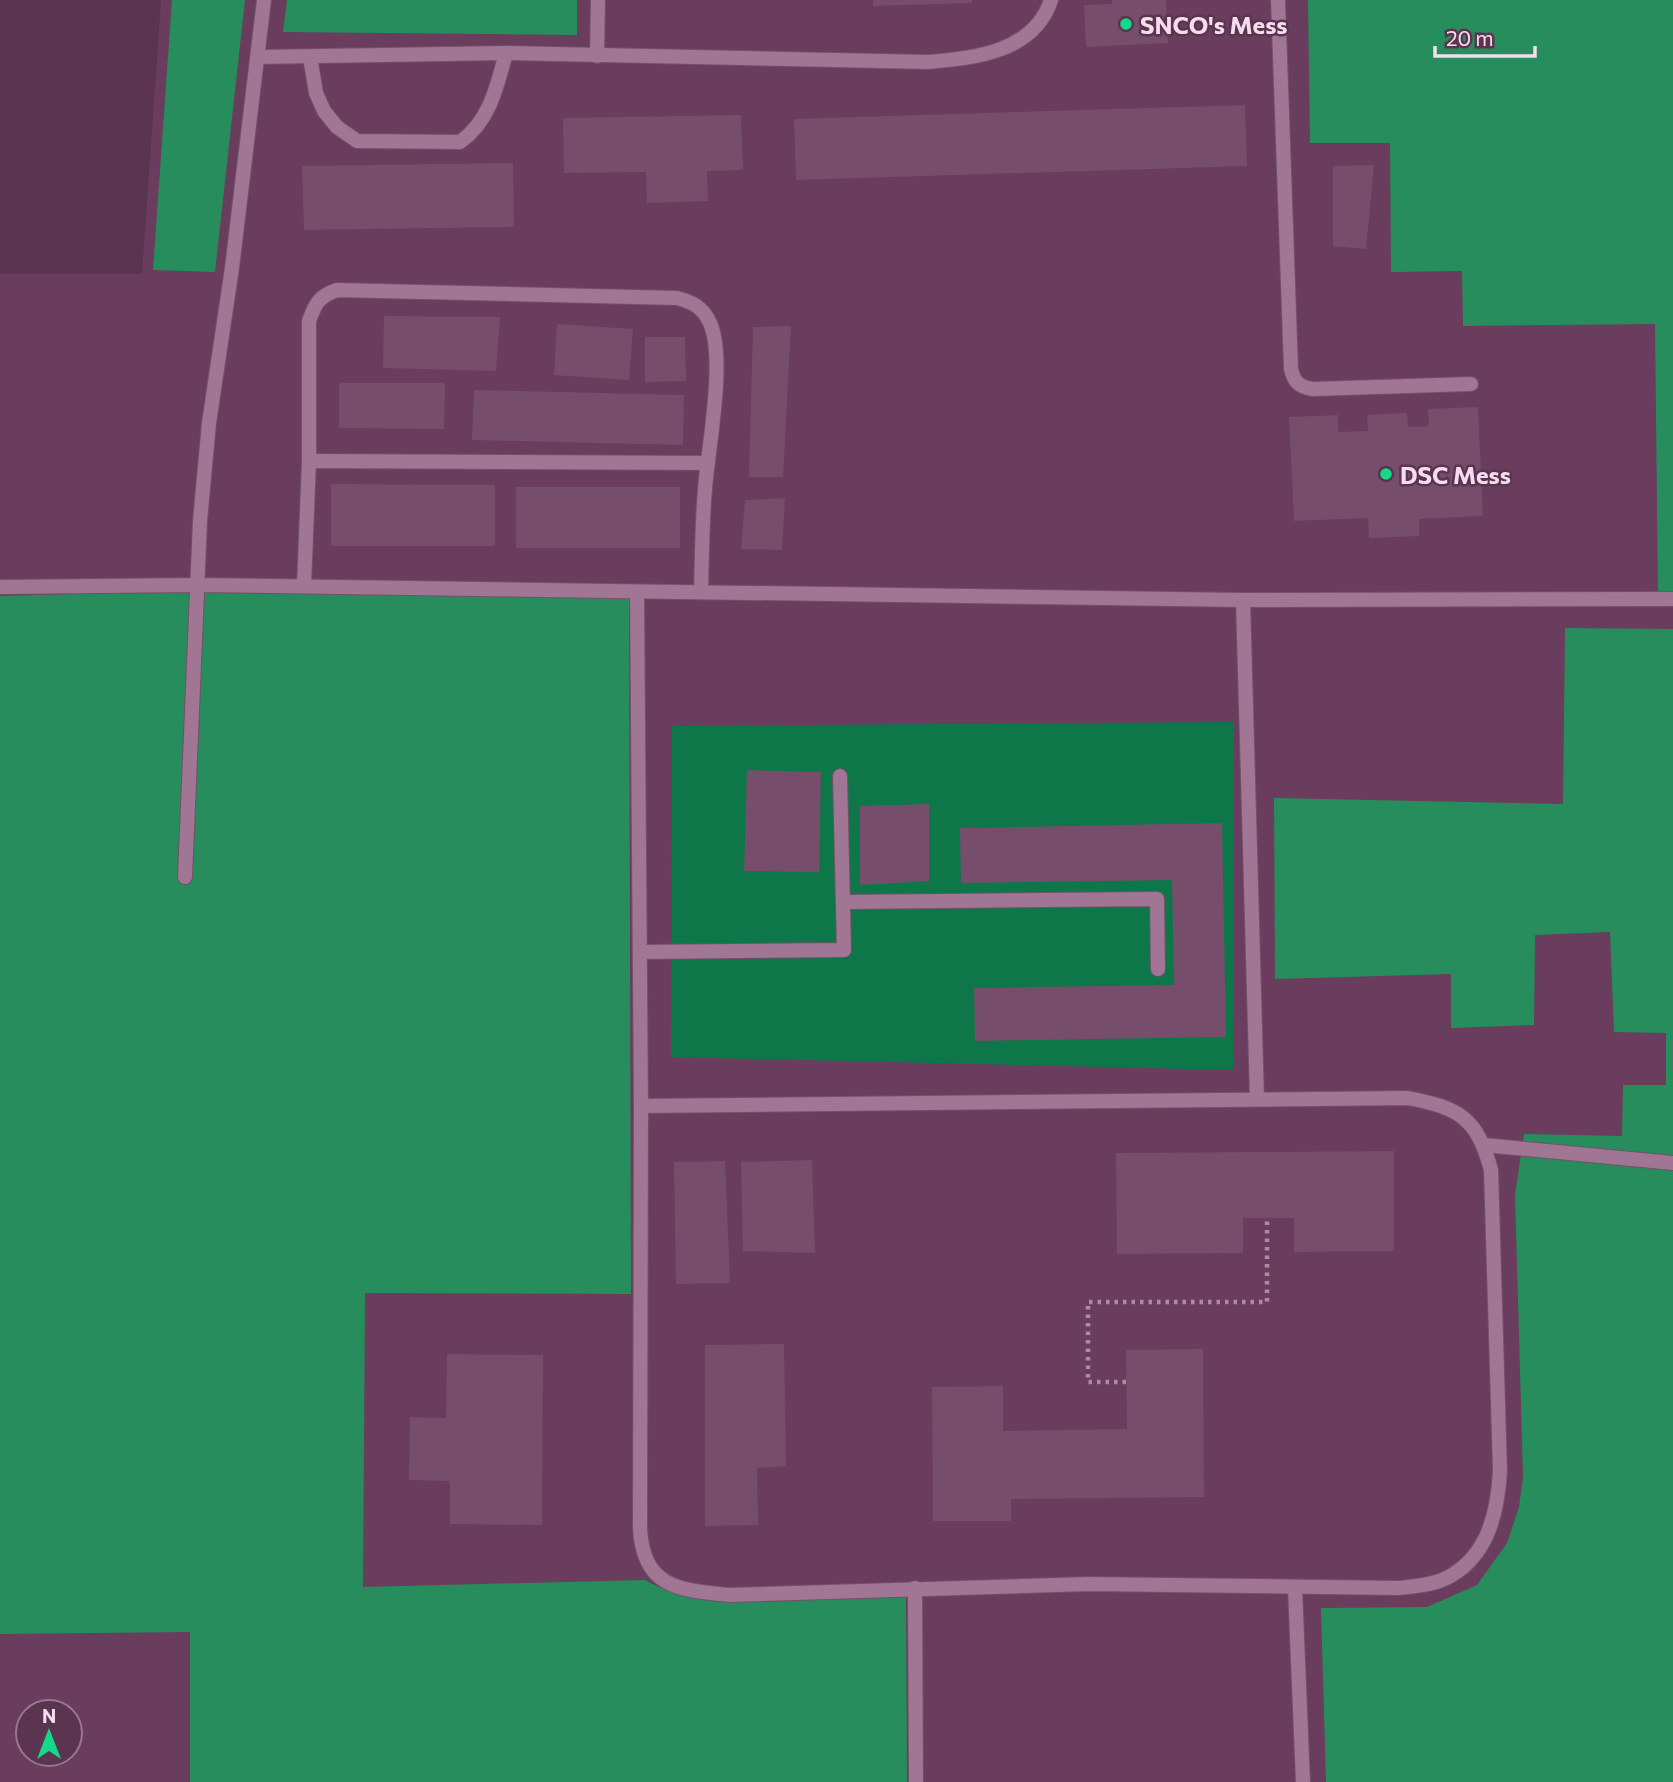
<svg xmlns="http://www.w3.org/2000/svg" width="1673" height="1782" viewBox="0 0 1673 1782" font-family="Commissioner,sans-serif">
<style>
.built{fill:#6a3c5d;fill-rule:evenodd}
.green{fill:#0e774a}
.forest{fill:#278d5c}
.building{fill:#764e6b}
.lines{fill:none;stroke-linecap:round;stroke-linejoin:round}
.service-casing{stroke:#725169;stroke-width:16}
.path{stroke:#ac8ca2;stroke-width:4.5;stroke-dasharray:3.5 5;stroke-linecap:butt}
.service{stroke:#a17594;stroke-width:14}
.poi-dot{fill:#14d989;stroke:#5b3450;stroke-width:2.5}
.labels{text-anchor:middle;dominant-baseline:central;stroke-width:5;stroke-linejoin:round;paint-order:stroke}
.poi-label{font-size:24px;font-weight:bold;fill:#f6dded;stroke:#5b3450;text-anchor:start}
</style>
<rect width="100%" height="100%" fill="#5b3450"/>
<!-- built -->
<path class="built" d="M161,0h1512v1782h-1673v-1508h142zM28,1712h42v42h-42z"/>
<!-- green -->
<polygon class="green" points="1234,722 1233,1070 671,1057 672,726"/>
<!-- forest -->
<g class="forest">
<polygon points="172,0 245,0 215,272 153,270"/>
<polygon points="287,0 577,0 577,35 283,32"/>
<polygon points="1308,0 1673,0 1673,593 1658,593 1655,324 1463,326 1462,271 1391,272 1390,143 1310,143"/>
<path d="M151,592l478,6 2,696 -266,-1 -2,294 282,-7c47,27 101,22 153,20 36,-2 72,-3 108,-4l1,186h-717v-150l-190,2v-1038z"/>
<polygon points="1565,628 1673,629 1673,1782 1326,1782 1321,1608 1427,1607 1477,1585 1507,1543 1519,1507 1523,1477 1515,1195 1524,1134 1622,1136 1623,1085 1666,1085 1666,1033 1614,1032 1610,932 1535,935 1534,1025 1451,1028 1451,974 1275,979 1274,798 1563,804"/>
</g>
<!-- building -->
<g class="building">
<polygon points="873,0 972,0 972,3 873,6"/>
<polygon points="1112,0 1166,0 1168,43 1086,47 1084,5 1112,4"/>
<polygon points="1245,105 1247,166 796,180 794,119"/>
<polygon points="741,115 743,170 707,171 708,201 647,203 646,172 564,173 563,118"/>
<polygon points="513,163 514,227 304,230 302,166"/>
<polygon points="1374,165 1366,249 1333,246 1333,166"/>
<polygon points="384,316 500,317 496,371 383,368"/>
<polygon points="557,324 633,329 629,380 554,375"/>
<polygon points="791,326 783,477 749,477 753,327"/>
<polygon points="645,337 685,337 686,381 645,382"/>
<polygon points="339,383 445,383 444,429 339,428"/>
<polygon points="474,390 684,395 683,445 472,440"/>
<polygon points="1478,407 1483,516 1419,519 1419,536 1369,538 1368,518 1294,521 1289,417 1338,415 1338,432 1368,431 1367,415 1407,413 1408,427 1429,426 1428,409"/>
<polygon points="331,484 495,485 495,546 331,546"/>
<rect x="516" y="487" width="164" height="61"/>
<polygon points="785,498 782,550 741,549 745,500"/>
<polygon points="747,770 821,772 819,872 744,871"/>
<polygon points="929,804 929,881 860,885 860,806"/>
<polygon points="1222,823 1226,1037 975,1041 974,988 1174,985 1172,880 961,883 960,828"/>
<polygon points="1394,1151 1394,1251 1294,1252 1294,1218 1243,1218 1243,1253 1117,1254 1116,1153"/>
<polygon points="812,1160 815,1253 743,1251 741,1162"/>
<polygon points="725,1161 730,1283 676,1284 674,1162"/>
<polygon points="784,1344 786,1466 757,1468 758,1525 705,1526 705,1345"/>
<polygon points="1203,1349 1204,1497 1011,1499 1011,1521 933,1521 932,1387 1003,1386 1003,1431 1127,1429 1126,1350"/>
<polygon points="447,1354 543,1355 542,1525 450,1524 450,1481 409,1480 410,1417 446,1418"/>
</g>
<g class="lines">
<!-- service casing -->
<g class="service-casing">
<g id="service">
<path d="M1278,0l13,369c3,13 8,18 22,20l158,-5"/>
<polyline points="597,56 598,0"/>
<path d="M258,57l248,-4 423,9c46,-4 105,-10 122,-62"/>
<path d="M310,57l6,36 8,18 13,16 20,14 103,1c30,-21 37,-56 46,-89"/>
<polyline points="309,461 708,463"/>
<path d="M304,586l5,-125v-140c6,-17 10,-25 28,-31l340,8c15,4 26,9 33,25 16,36 -2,125 -5,166 -3,34 -3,68 -4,103"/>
<polyline points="0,587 197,585 1243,600 1673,599"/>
<path d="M637,592l4,514 -1,422c3,60 39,62 89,67l359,-11 310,4c18,-2 38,-3 54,-13 37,-22 46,-65 48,-105l-9,-300c-14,-52 -31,-62 -83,-72l-767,8"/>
<polyline points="1243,600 1257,1099"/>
<polyline points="185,877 200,521 209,423 232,268 264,0"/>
<polyline points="843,902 1157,899 1158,969"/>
<polyline points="640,952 844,950 840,776"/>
<polyline points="1484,1145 1673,1163"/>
<polyline points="915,1588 916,1782"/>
<polyline points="1295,1588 1303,1782"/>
</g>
</g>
<!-- path -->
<polyline class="path" points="1126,1382 1088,1382 1088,1302 1267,1302 1267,1218"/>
<!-- service -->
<use href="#service" class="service"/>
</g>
<!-- markers -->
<g class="poi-dot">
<circle cx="1126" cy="24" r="7"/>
<circle cx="1386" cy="474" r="7"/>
</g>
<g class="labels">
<!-- poi labels -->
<g class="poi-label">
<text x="1140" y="24">SNCO's Mess</text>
<text x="1400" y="474">DSC Mess</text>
</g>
</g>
<!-- north arrow -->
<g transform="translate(49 1733)"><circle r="33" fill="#5b3450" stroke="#99788f" stroke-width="2"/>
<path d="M0-5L12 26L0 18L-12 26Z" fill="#14d989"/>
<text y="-10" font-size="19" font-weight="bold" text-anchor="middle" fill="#f6dded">N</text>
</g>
<!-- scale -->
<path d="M1435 46v10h100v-10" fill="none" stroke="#f6dded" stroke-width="3.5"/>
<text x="1446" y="46" font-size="21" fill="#f6dded" stroke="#5b3450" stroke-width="5" paint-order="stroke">20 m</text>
</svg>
